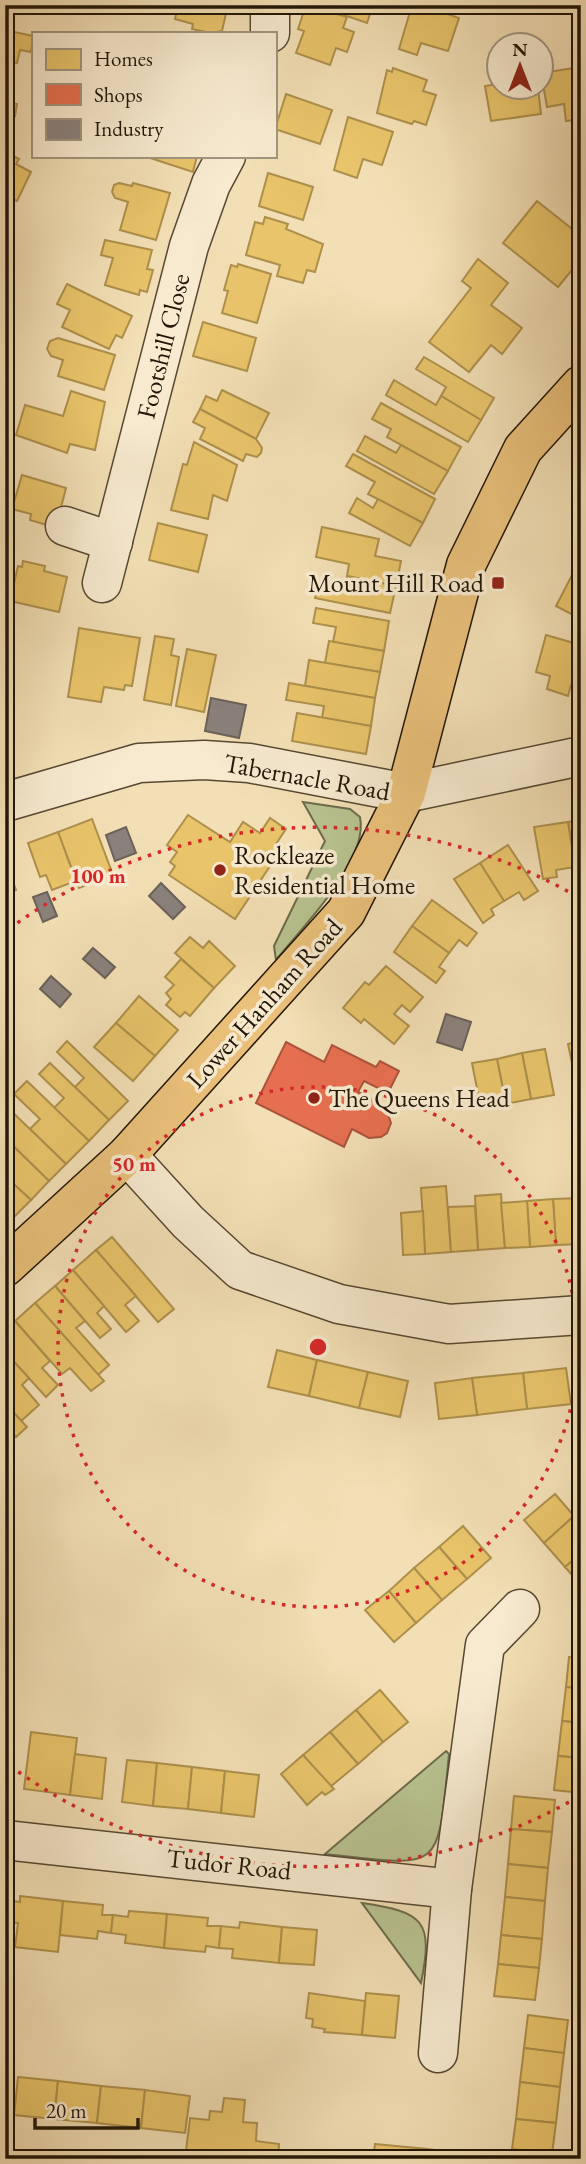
<svg xmlns="http://www.w3.org/2000/svg" width="586" height="2164" viewBox="0 0 586 2164" font-family="'EB Garamond',serif">
<style>
.green{fill:#b8c290;stroke:#6c6c4c;stroke-width:2}
.homes{fill:#e9c46a;stroke:#ad904c;stroke-width:2}
.shops{fill:#e76f51;stroke:#ac543b;stroke-width:2}
.industry{fill:#8a817c;stroke:#6a6159;stroke-width:2}
.lines{fill:none;stroke-linecap:round;stroke-linejoin:round}
.minor-casing{stroke:#564832;stroke-width:41}
.major-casing{stroke:#211607;stroke-width:41}
.minor{stroke:#f7eacf;stroke-width:38}
.major{stroke:#eac07a;stroke-width:38}
.ring{fill:none;stroke:#d62828;stroke-width:3.5;stroke-dasharray:3.5 7}
.poi-dot{fill:#8f2418;stroke:#f7eacf;stroke-width:2.5}
.labels{text-anchor:middle;dominant-baseline:central;stroke-width:7;stroke-linejoin:round;paint-order:stroke}
.street-label{font-size:26px;fill:#211607;stroke:#f7eacf}
.poi-label{font-size:26px;fill:#211607;stroke:#f7eacf;text-anchor:start}
.centre{fill:#d62828;stroke:#f7eacf;stroke-width:3.5}
.ring-label{font-size:21px;text-anchor:middle;font-weight:bold;fill:#d62828;stroke:#f7eacf;stroke-width:7;stroke-linejoin:round;paint-order:stroke}
</style>
<rect width="100%" height="100%" fill="#f3dfb5"/>
<filter id="stains"><feTurbulence type="fractalNoise" baseFrequency=".00286" numOctaves="4"/><feColorMatrix values="0 0 0 0 .2 0 0 0 0 .09 0 0 0 0 .02 0 0 0 .5 -.17"/></filter>
<radialGradient id="worn" r=".72"><stop offset=".6" stop-color="#630" stop-opacity="0"/><stop offset="1" stop-color="#630" stop-opacity=".3"/></radialGradient>
<!-- green -->
<g class="green">
<path d="M303,802l47,7 10,8c9,44 -57,109 -84,143l-2,-14 51,-105z"/>
<path d="M446,1751l3,3c-12,120 -5,113 -124,100z"/>
<path d="M362,1903c61,9 72,17 59,80z"/>
</g>
<!-- homes -->
<g class="homes">
<polygon points="178,5 228,5 222,31 211,33 192,29 193,24 175,19"/>
<polygon points="306,5 347,17 343,28 354,32 347,52 336,48 330,65 296,53 304,31 298,29"/>
<polygon points="334,5 373,5 367,23 332,11"/>
<polygon points="412,5 422,5 459,18 448,51 421,43 417,55 399,49"/>
<polygon points="5,30 33,36 31,52 20,50 17,63 5,60"/>
<polygon points="581,67 581,119 566,121 564,104 547,107 541,73"/>
<polygon points="393,68 427,80 423,91 436,95 426,125 414,121 412,124 377,113 387,70 392,72"/>
<polygon points="498,84 498,88 538,88 541,114 491,121 485,86"/>
<polygon points="5,87 10,88 7,102 17,104 15,116 5,114"/>
<polygon points="286,94 332,110 320,144 275,129"/>
<polygon points="348,117 393,132 382,165 363,159 357,178 334,170"/>
<polygon points="5,152 19,159 16,164 31,172 17,201 5,196"/>
<polygon points="144,156 197,156 193,172"/>
<polygon points="268,173 313,187 303,220 259,206"/>
<polygon points="119,183 132,186 133,183 170,193 156,240 120,230 128,202 115,198 112,192 114,185"/>
<polygon points="537,201 581,236 581,259 558,287 503,243"/>
<polygon points="265,217 288,224 286,229 323,244 315,272 307,270 303,283 277,276 280,265 246,255 255,222 263,224"/>
<polygon points="105,240 152,250 147,269 153,270 147,292 140,290 139,295 105,285 113,258 101,255"/>
<polygon points="478,259 508,283 491,305 522,328 502,354 491,345 469,372 429,342 471,288 462,281"/>
<polygon points="238,264 271,274 257,323 222,313 228,291 224,290 231,265 237,267"/>
<polygon points="67,284 132,316 122,338 116,335 109,349 62,327 70,310 57,304"/>
<polygon points="203,322 256,338 247,371 193,356"/>
<polygon points="58,338 115,355 104,390 58,376 63,360 51,356 47,349 50,341"/>
<polygon points="424,357 494,398 481,420 441,396 446,387 416,369"/>
<polygon points="394,380 436,405 441,396 481,420 468,442 386,395"/>
<polygon points="222,390 269,413 256,439 200,409 206,396 217,401"/>
<polygon points="71,391 105,402 95,450 70,444 67,453 16,435 25,405 63,416"/>
<polygon points="381,403 461,447 448,471 387,437 391,429 372,419"/>
<polygon points="200,409 256,439 262,448 261,453 257,457 246,454 243,461 200,439 205,428 193,422"/>
<polygon points="365,436 396,453 401,445 448,471 434,494 357,451"/>
<polygon points="194,442 237,465 227,501 213,495 208,519 171,510 183,464 187,465"/>
<polygon points="353,454 435,499 423,523 368,494 375,482 346,466"/>
<polygon points="22,475 66,488 57,523 50,526 30,520 31,514 12,509"/>
<polygon points="357,498 373,508 378,499 423,523 410,546 349,513"/>
<polygon points="158,523 207,535 198,572 149,560"/>
<polygon points="322,527 379,539 375,556 401,561 396,586 347,576 349,564 316,557"/>
<polygon points="581,559 581,580 572,575"/>
<polygon points="23,561 45,566 44,571 67,577 59,612 10,601 18,566 22,567"/>
<polygon points="572,575 581,580 581,619 556,606"/>
<polygon points="347,576 396,586 390,613 315,598 319,582 345,587"/>
<polygon points="316,608 389,621 384,651 333,642 336,627 313,623"/>
<polygon points="79,628 140,638 132,686 125,685 124,690 104,687 101,702 68,697"/>
<polygon points="546,635 581,645 581,687 571,685 568,696 547,689 550,676 536,672"/>
<polygon points="155,636 174,639 171,655 179,657 171,705 144,700"/>
<polygon points="329,641 384,651 380,672 325,663"/>
<polygon points="187,649 216,655 204,712 176,706"/>
<polygon points="309,660 380,672 375,698 305,686"/>
<polygon points="289,683 375,698 371,726 322,718 324,706 286,700"/>
<polygon points="297,713 371,726 366,754 292,741"/>
<polygon points="188,815 230,842 243,822 260,833 270,818 286,829 276,844 282,848 235,919 169,875 175,866 170,862 177,852 167,845"/>
<polygon points="92,819 113,875 79,888 58,832"/>
<polygon points="581,820 581,875 577,876 568,822"/>
<polygon points="568,822 575,867 556,870 557,877 543,879 534,827"/>
<polygon points="58,832 76,881 52,890 46,875 40,877 28,843"/>
<polygon points="508,845 538,891 524,900 519,892 504,901 480,863"/>
<polygon points="5,861 16,890 5,894"/>
<polygon points="480,863 504,901 491,909 494,915 483,923 454,879"/>
<polygon points="432,900 477,933 467,946 459,940 449,953 412,926"/>
<polygon points="412,926 449,953 439,967 445,971 436,983 394,952"/>
<polygon points="190,937 203,948 209,941 235,966 214,988 175,953"/>
<polygon points="181,959 214,988 190,1016 185,1012 180,1017 166,1005 171,999 166,993 174,985 165,977"/>
<polygon points="386,966 423,997 410,1012 402,1005 394,1014 409,1026 394,1044 364,1019 361,1023 343,1008 365,982 369,985"/>
<polygon points="139,996 178,1030 155,1056 116,1023"/>
<polygon points="116,1023 155,1056 133,1081 94,1047"/>
<polygon points="67,1041 128,1101 109,1120 75,1087 84,1078 57,1052"/>
<polygon points="581,1041 581,1091 578,1092 568,1044"/>
<polygon points="545,1049 554,1095 531,1099 522,1053"/>
<polygon points="522,1053 531,1099 506,1104 497,1059"/>
<polygon points="497,1059 506,1104 481,1109 472,1063"/>
<polygon points="50,1063 109,1120 89,1141 54,1108 64,1098 39,1074"/>
<polygon points="27,1081 89,1141 66,1164 30,1129 40,1119 14,1094"/>
<polygon points="5,1105 66,1164 49,1181 5,1138"/>
<polygon points="5,1138 49,1181 31,1200 5,1176"/>
<polygon points="5,1176 31,1200 11,1220 5,1214"/>
<polygon points="446,1186 451,1252 425,1254 421,1188"/>
<polygon points="501,1194 505,1248 478,1250 475,1196"/>
<polygon points="581,1198 581,1244 556,1245 553,1199"/>
<polygon points="553,1199 556,1245 530,1247 527,1201"/>
<polygon points="527,1201 530,1247 505,1248 501,1203"/>
<polygon points="475,1206 478,1250 451,1252 448,1207"/>
<polygon points="423,1211 425,1254 403,1255 401,1213"/>
<polygon points="112,1237 174,1309 158,1322 96,1250"/>
<polygon points="96,1250 136,1296 125,1305 139,1321 126,1332 73,1270"/>
<polygon points="73,1270 104,1306 97,1313 111,1329 100,1338 55,1286"/>
<polygon points="55,1286 85,1321 76,1328 109,1365 98,1375 35,1303"/>
<polygon points="35,1303 104,1381 91,1391 70,1368 62,1374 15,1321"/>
<polygon points="15,1321 50,1361 42,1368 58,1385 46,1397 5,1352 5,1329"/>
<polygon points="277,1350 317,1360 309,1396 268,1387"/>
<polygon points="5,1352 29,1378 22,1385 39,1405 21,1421 5,1403"/>
<polygon points="317,1360 368,1372 359,1408 309,1396"/>
<polygon points="566,1368 571,1404 527,1409 523,1373"/>
<polygon points="368,1372 408,1381 400,1417 359,1408"/>
<polygon points="523,1373 527,1409 477,1415 472,1378"/>
<polygon points="472,1378 477,1415 439,1419 435,1383"/>
<polygon points="5,1403 27,1427 16,1437 5,1425"/>
<polygon points="555,1494 574,1516 544,1543 524,1520"/>
<polygon points="574,1516 581,1523 581,1553 565,1567 544,1543"/>
<polygon points="463,1526 491,1558 467,1579 439,1547"/>
<polygon points="439,1547 467,1579 442,1600 414,1568"/>
<polygon points="581,1553 581,1585 565,1567"/>
<polygon points="414,1568 442,1600 416,1623 389,1591"/>
<polygon points="389,1591 416,1623 394,1642 365,1610"/>
<polygon points="569,1657 581,1658 581,1689 566,1687"/>
<polygon points="566,1687 581,1689 581,1723 562,1721"/>
<polygon points="380,1690 408,1722 383,1742 356,1710"/>
<polygon points="356,1710 383,1742 358,1764 330,1732"/>
<polygon points="562,1721 581,1723 581,1758 558,1756"/>
<polygon points="31,1732 77,1738 70,1795 24,1789"/>
<polygon points="330,1732 358,1764 330,1787 303,1755"/>
<polygon points="5,1734 13,1735 6,1791 5,1791"/>
<polygon points="75,1754 106,1758 102,1799 70,1795"/>
<polygon points="303,1755 334,1789 325,1795 322,1792 307,1805 281,1774"/>
<polygon points="558,1756 581,1758 581,1793 554,1790"/>
<polygon points="127,1760 157,1763 153,1806 122,1802"/>
<polygon points="157,1763 192,1767 188,1809 153,1806"/>
<polygon points="192,1767 225,1771 221,1813 188,1809"/>
<polygon points="225,1771 259,1775 254,1817 221,1813"/>
<polygon points="514,1796 555,1800 552,1832 511,1829"/>
<polygon points="511,1829 552,1832 548,1868 508,1864"/>
<polygon points="508,1864 548,1868 545,1901 505,1897"/>
<polygon points="20,1896 63,1901 58,1952 15,1947 18,1923 5,1922 5,1911 6,1900 20,1902"/>
<polygon points="505,1897 545,1901 542,1939 501,1935"/>
<polygon points="63,1901 103,1905 102,1915 113,1915 111,1933 98,1931 97,1939 60,1935"/>
<polygon points="129,1911 167,1914 164,1948 125,1943 126,1935 111,1933 113,1915 128,1917"/>
<polygon points="167,1914 208,1918 207,1926 221,1926 219,1948 206,1946 205,1952 164,1948"/>
<polygon points="240,1922 282,1927 279,1963 232,1958 233,1949 219,1948 221,1926 239,1928"/>
<polygon points="282,1927 317,1930 314,1965 279,1963"/>
<polygon points="501,1935 542,1939 539,1968 498,1964"/>
<polygon points="498,1964 539,1968 535,2000 494,1996"/>
<polygon points="309,1993 365,2001 362,2035 324,2032 325,2029 312,2027 313,2019 306,2018"/>
<polygon points="366,1993 399,1996 395,2038 362,2035"/>
<polygon points="528,2015 568,2020 564,2053 524,2048"/>
<polygon points="524,2048 564,2053 560,2087 520,2082"/>
<polygon points="18,2077 58,2081 54,2119 14,2115"/>
<polygon points="58,2081 101,2086 97,2123 54,2119"/>
<polygon points="520,2082 560,2087 556,2123 516,2119"/>
<polygon points="101,2086 145,2090 141,2128 97,2123"/>
<polygon points="145,2090 190,2096 185,2133 141,2128"/>
<polygon points="224,2098 245,2100 243,2122 257,2123 256,2141 279,2144 278,2159 185,2159 190,2118 209,2120 210,2111 222,2112"/>
<polygon points="5,2113 11,2114 8,2157 5,2157"/>
<polygon points="516,2119 556,2123 552,2154 512,2149"/>
<polygon points="375,2144 427,2149 426,2159 373,2159"/>
<polygon points="427,2149 466,2154 466,2159 426,2159"/>
</g>
<!-- shops -->
<polygon class="shops" points="286,1042 324,1062 332,1045 376,1067 380,1061 399,1071 388,1093 364,1081 358,1092 385,1106 391,1123 387,1133 381,1137 369,1138 352,1129 344,1147 256,1103"/>
<!-- industry -->
<g class="industry">
<polygon points="211,698 246,705 239,738 205,731"/>
<polygon points="126,827 136,853 115,861 106,835"/>
<polygon points="161,883 185,907 173,919 149,896"/>
<polygon points="47,892 57,916 43,922 33,897"/>
<polygon points="93,948 115,967 105,978 83,959"/>
<polygon points="51,976 71,994 60,1007 40,989"/>
<polygon points="446,1014 471,1022 462,1050 437,1042"/>
</g>
<g class="lines">
<!-- minor casing -->
<g class="minor-casing">
<g id="minor">
<polyline points="270,33 270,5"/>
<polyline points="65,526 113,542"/>
<polyline points="102,583 189,246 211,184 226,156"/>
<polyline points="5,802 139,763 204,760 249,763 406,793 581,756"/>
<polyline points="127,1155 188,1222 240,1270 339,1304 449,1324 581,1315"/>
<polyline points="5,1840 452,1889"/>
<polyline points="438,2053 452,1889 485,1645 520,1609"/>
</g>
</g>
<!-- major casing -->
<g class="major-casing">
<polyline id="major" points="5,1267 127,1155 346,912 406,793 466,565 523,449 581,385"/>
</g>
<!-- minor -->
<use href="#minor" class="minor"/>
<!-- major -->
<use href="#major" class="major"/>
</g>
<!-- distance rings -->
<g class="ring">
<circle cx="318" cy="1347" r="260"/>
<path d="M578 1797A520 520 0 0 1 9 1765M9 929A520 520 0 0 1 578 897"/>
</g>
<!-- markers -->
<g class="poi-dot">
<rect x="491" y="576" width="14" height="14" rx="3.5"/>
<circle cx="220" cy="870" r="7"/>
<circle cx="314" cy="1098" r="7"/>
</g>
<g class="labels">
<!-- street labels -->
<g class="street-label">
<text transform="translate(163 346) rotate(-76)">Footshill Close</text>
<text transform="translate(307 777) rotate(10)">Tabernacle Road</text>
<text transform="translate(264 1003) rotate(-48)">Lower Hanham Road</text>
<text transform="translate(229 1864) rotate(6)">Tudor Road</text>
</g>
<!-- poi labels -->
<g class="poi-label">
<text x="484" y="583" text-anchor="end">Mount Hill Road</text>
<text x="234" y="855">Rockleaze<tspan x="234" dy="30">Residential Home</tspan></text>
<text x="328" y="1098">The Queens Head</text>
</g>
</g>
<circle cx="318" cy="1347" r="10" class="centre"/>
<g class="ring-label">
<text x="98" y="883">100 m</text>
<text x="134" y="1171">50 m</text>
</g>
<!-- margin -->
<rect width="586" height="2164" fill="none" stroke="#f3dfb5" stroke-width="28"/>
<rect x="7" y="7" width="572" height="2150" fill="none" stroke="#211607" stroke-width="3.5"/>
<rect x="14" y="14" width="558" height="2136" fill="none" stroke="#211607" stroke-width="2"/>
<!-- legend -->
<rect x="32" y="32" width="245" height="126" fill="#f7eacf" stroke="#a1957f" stroke-width="2"/>
<rect x="46" y="49" width="35" height="21" fill="#e9c46a" stroke="#a1957f" stroke-width="2"/>
<text x="94" y="66" font-size="21" fill="#211607">Homes</text>
<rect x="46" y="84" width="35" height="21" fill="#e76f51" stroke="#a1957f" stroke-width="2"/>
<text x="94" y="102" font-size="21" fill="#211607">Shops</text>
<rect x="46" y="119" width="35" height="21" fill="#8a817c" stroke="#a1957f" stroke-width="2"/>
<text x="94" y="136" font-size="21" fill="#211607">Industry</text>
<!-- north arrow -->
<g transform="translate(520 66)"><circle r="33" fill="#f7eacf" stroke="#a1957f" stroke-width="2"/>
<path d="M0-5L12 26L0 18L-12 26Z" fill="#8f2418"/>
<text y="-10" font-size="19" font-weight="bold" text-anchor="middle" fill="#211607">N</text>
</g>
<!-- scale -->
<path d="M35 2118v10h103v-10" fill="none" stroke="#211607" stroke-width="3.5"/>
<text x="46" y="2118" font-size="21" fill="#211607" stroke="#f7eacf" stroke-width="5" paint-order="stroke">20 m</text>
<rect width="100%" height="100%" filter="url(#stains)"/>
<rect width="100%" height="100%" fill="url(#worn)"/>
</svg>
